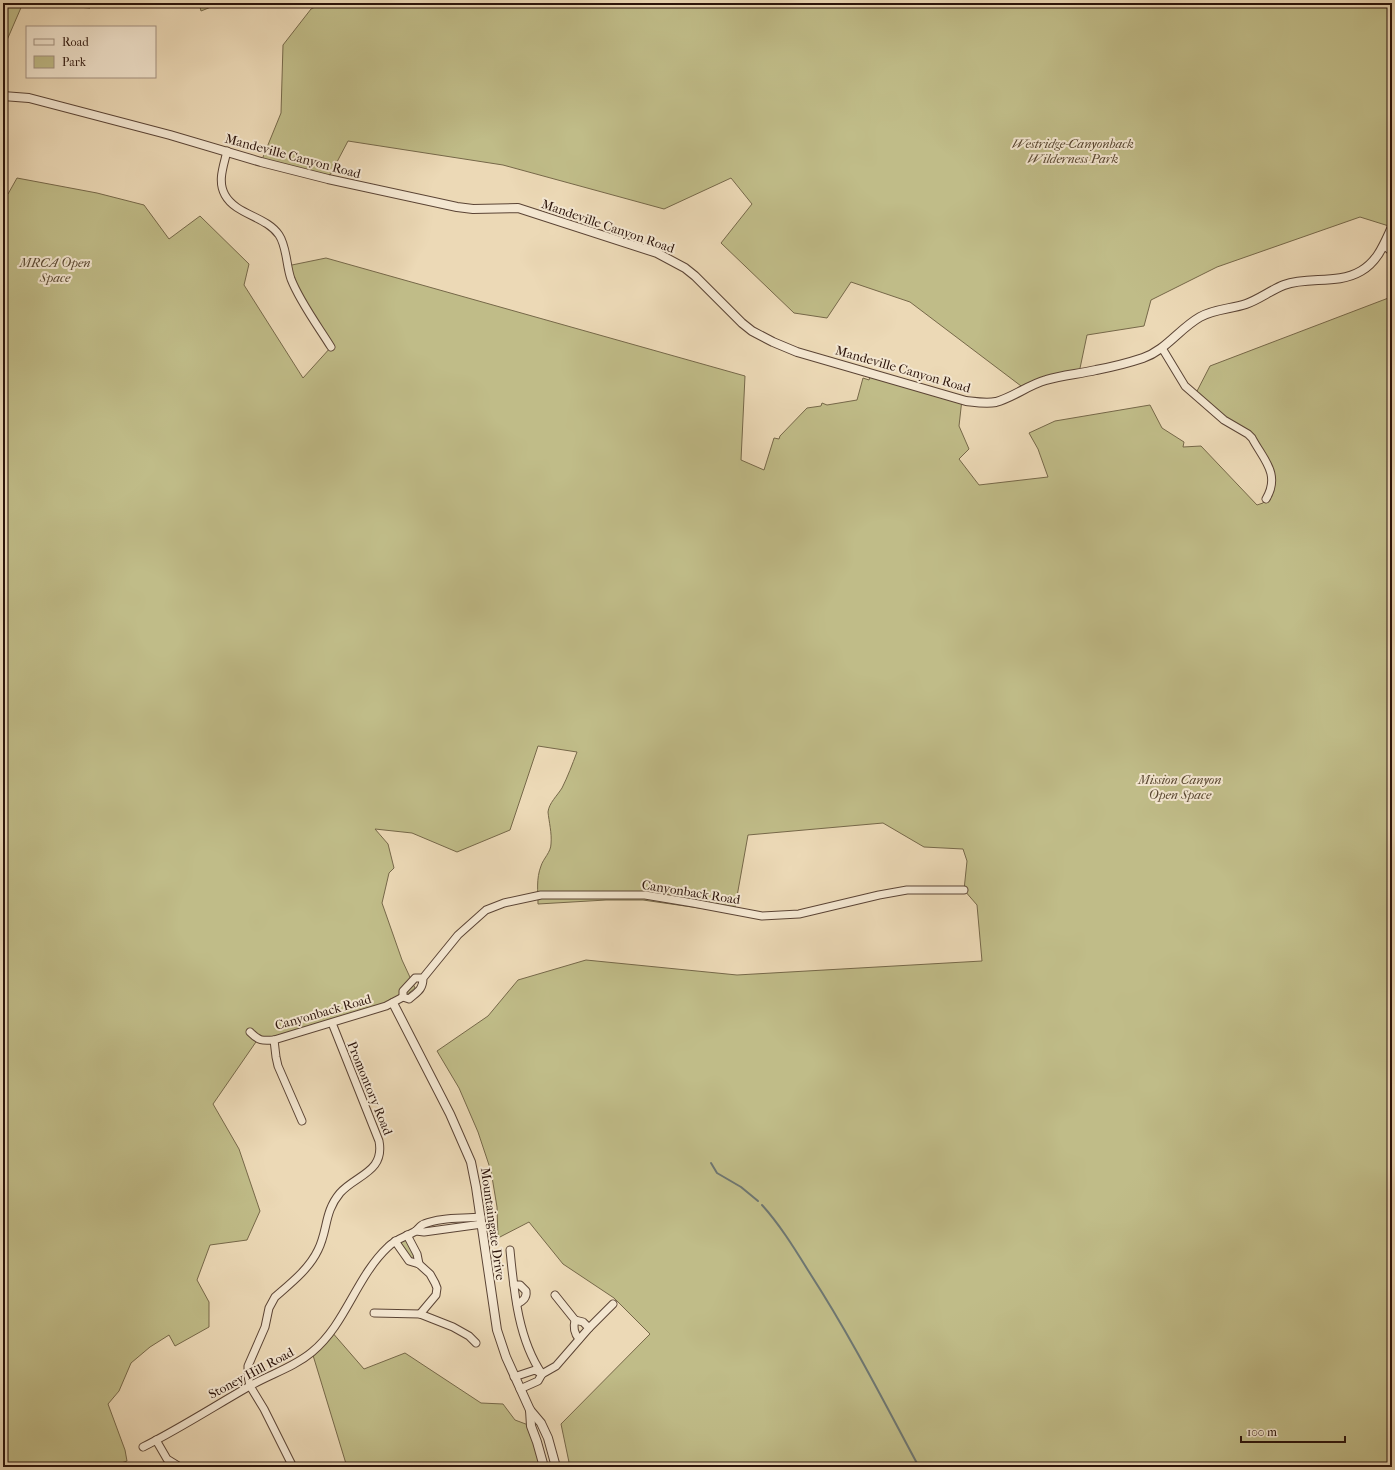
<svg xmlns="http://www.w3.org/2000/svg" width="1395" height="1470" viewBox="0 0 1395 1470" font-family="'IM FELL French Canon',serif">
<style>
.green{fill:#c0bc88;stroke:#766849}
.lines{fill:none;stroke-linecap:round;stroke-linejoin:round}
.stream{stroke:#6e7772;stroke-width:2}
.minor-casing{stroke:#5b4435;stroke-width:9}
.tertiary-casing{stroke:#5b4435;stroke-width:10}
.minor{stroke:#f3e6d0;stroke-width:7}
.tertiary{stroke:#f3e6d0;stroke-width:8}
.labels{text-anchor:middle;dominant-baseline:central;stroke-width:4;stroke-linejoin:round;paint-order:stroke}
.park-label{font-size:13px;font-style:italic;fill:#584630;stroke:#f3e6d0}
.street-label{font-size:13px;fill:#2b130a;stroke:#f3e6d0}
</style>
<rect width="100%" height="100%" fill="#ecd9b6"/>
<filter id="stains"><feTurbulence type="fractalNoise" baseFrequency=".005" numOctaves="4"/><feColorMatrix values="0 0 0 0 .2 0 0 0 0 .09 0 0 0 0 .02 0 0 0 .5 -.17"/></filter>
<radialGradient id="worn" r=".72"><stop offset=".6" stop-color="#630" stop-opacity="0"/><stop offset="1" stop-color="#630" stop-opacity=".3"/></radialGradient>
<!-- green -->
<g class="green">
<polygon points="3,3 23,3 4,47 3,47"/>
<polygon points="24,3 93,3 90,8"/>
<polygon points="199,3 221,3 201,11"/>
<polygon points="323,3 1392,3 1392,227 1360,217 1217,267 1151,300 1144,326 1087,335 1079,373 1025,389 910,302 851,282 827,318 794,313 721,243 752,204 731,178 664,209 503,165 348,141 328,179 261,162 281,113 283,45 311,9"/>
<path d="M17,178l80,15 47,12 25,34 31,-23 49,48 -5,21 59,93 28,-31 -8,-13 -36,-68 39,-8 419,118 -4,84 23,10 10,-32 5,1 1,-3 27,-28 14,-2 1,-3 5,2 30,-5 6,-22 6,2 2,-7 91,26 -3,27 10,23 -10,10 20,26 69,-8 -10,-28 -9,-16 26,-12 95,-16 12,23 22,14 -1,5 18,-1 56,59 6,-2 6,-10 3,-17 -20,-38 -57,-43 15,-29 181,-69 1,1170h-822l-9,-43 89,-90 -36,-36 -51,-34 -34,-42 -31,16 -1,-31 -6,-36 -13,-39 -19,-44 -22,-37 51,-35 30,-36 68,-20 151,15 245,-14 -5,-56 -13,-15 3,-29 -4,-12 -39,-2 -41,-24 -135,12 -14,78 -91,-13h-37l-68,4c0,-13 -2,-25 3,-38 2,-7 10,-14 10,-22 1,-11 -2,-22 -3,-32 1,-9 9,-16 14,-24 6,-12 10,-23 15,-36l-39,-6 -28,84 -53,22 -45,-19 -37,-4 13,15 6,24 -5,5 -7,30 20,57 13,28 -11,9 -130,43 -16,-1 -45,65 26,45 21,62 -13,29 -37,5 -13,35 12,22v25l-34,19 -6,-11 -19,12 -19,16 -12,28 -11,13 17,46 2,11 -18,6h-106v-1271l5,-2z"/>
<polygon points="407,1235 419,1264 409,1261 395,1241"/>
<polygon points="331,1331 364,1369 405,1353 481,1403 503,1404 515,1420 531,1426 544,1467 347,1467 312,1352"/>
</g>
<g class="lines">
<!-- stream -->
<g class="stream">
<polyline points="711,1163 717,1173 741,1187 758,1201"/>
<path d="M762,1205c19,21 34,46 49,70 40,62 73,127 108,192"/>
</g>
<!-- minor casing -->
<g class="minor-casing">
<g id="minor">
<path d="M227,151c-3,14 -10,30 -2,44 11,20 41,21 54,40 8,12 7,30 12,44 9,23 27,47 40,68"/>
<polyline points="1384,245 1392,252"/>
<path d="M1162,348l23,38 39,34 24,14 4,4c11,21 29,36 14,61"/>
<path d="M423,978h-8l-12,13v6l6,2c8,-7 14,-9 14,-21l35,-43 28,-25 18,-7 37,-8h104l48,8 69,13 37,-2 80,-19 28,-5h57"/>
<path d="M250,1032c9,9 12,9 24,8l112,-34 17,-9"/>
<polyline points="274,1040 276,1057 278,1066 302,1121"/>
<polyline points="416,1231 424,1232 482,1224"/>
<polyline points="407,1235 417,1254 419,1264"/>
<polyline points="395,1241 409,1261 419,1264 430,1274 435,1283 437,1288 436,1295 420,1314"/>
<path d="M510,1250c4,41 8,89 32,124"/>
<path d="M514,1285h6l6,6c1,7 -3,10 -9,13"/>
<path d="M555,1295l20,25c-2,8 -1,13 4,19"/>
<polyline points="374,1313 420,1314 453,1327 469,1336 476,1343"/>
<polyline points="575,1320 583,1322 589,1328"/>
<polyline points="514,1377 535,1370 542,1374"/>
<polyline points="520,1389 538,1381 542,1374 556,1366 589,1328 613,1304"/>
<polyline points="156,1440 167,1459 180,1467"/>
<path d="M143,1447c36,-18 70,-40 105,-60 22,-13 45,-19 64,-35 34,-28 44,-75 76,-105 8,-8 17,-10 26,-15 4,-2 6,-7 10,-8 17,-7 38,-5 57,-7"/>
<path d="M293,1467l-29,-58 -14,-23 -2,-10v-10l17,-39 4,-19 6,-11c16,-14 34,-28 43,-47 10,-20 6,-38 22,-57 16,-18 45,-21 39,-52l-47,-118"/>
</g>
</g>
<!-- tertiary casing -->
<g class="tertiary-casing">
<g id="tertiary">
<path d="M3,96l26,2 141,37 91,27 67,17 129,28 16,2 45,-1 139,45 28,15 10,8 47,47 10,8 21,11 24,10 169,49c9,1 20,3 30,1 18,-5 32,-17 50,-22 16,-5 33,-6 50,-10 16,-3 32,-7 47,-12 23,-8 36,-29 57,-41 14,-8 31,-8 46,-13 14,-5 25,-14 38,-19 25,-9 53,0 77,-14 17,-10 23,-27 31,-44"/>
<polyline points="393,1003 450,1114 471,1162 476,1187 497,1330 506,1357 530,1410 541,1423 548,1438 556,1467"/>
<polyline points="530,1410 531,1426 537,1442 544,1467"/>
</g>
</g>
<!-- minor -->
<use href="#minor" class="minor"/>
<!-- tertiary -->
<use href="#tertiary" class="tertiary"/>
</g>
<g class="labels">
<!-- park labels -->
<g class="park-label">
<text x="1073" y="143">Westridge-Canyonback<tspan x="1073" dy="15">Wilderness Park</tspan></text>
<text x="55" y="262">MRCA Open<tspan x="55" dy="15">Space</tspan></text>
<text x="1180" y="779">Mission Canyon<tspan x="1180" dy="15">Open Space</tspan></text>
</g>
<!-- street labels -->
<g class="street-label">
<text transform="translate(293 156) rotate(15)">Mandeville Canyon Road</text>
<text transform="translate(608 226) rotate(19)">Mandeville Canyon Road</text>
<text transform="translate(903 369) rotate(16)">Mandeville Canyon Road</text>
<text transform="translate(691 892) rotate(9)">Canyonback Road</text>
<text transform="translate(323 1012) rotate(-16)">Canyonback Road</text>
<text transform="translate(370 1088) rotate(68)">Promontory Road</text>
<text transform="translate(493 1224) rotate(82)">Mountaingate Drive</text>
<text transform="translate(251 1373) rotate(-28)">Stoney Hill Road</text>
</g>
</g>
<!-- margin -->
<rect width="1395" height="1470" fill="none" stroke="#ecd9b6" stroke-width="16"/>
<rect x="4" y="4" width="1387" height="1462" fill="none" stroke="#2b130a" stroke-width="2"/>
<rect x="8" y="8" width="1379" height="1454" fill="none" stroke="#2b130a"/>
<!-- legend -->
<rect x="26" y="26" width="130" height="52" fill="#f3e6d0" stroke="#a39281"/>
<rect x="34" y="39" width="20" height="6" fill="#f3e6d0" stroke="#a39281"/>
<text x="62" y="46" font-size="12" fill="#2b130a">Road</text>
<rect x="34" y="56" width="20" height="12" fill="#c0bc88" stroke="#a39281"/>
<text x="62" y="66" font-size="12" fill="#2b130a">Park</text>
<!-- scale -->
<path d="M1241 1436v6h104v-6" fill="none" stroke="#2b130a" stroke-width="2"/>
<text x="1247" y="1436" font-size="12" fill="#2b130a" stroke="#f3e6d0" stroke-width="3" paint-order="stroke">100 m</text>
<rect width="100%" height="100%" filter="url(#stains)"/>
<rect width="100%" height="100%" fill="url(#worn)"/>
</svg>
